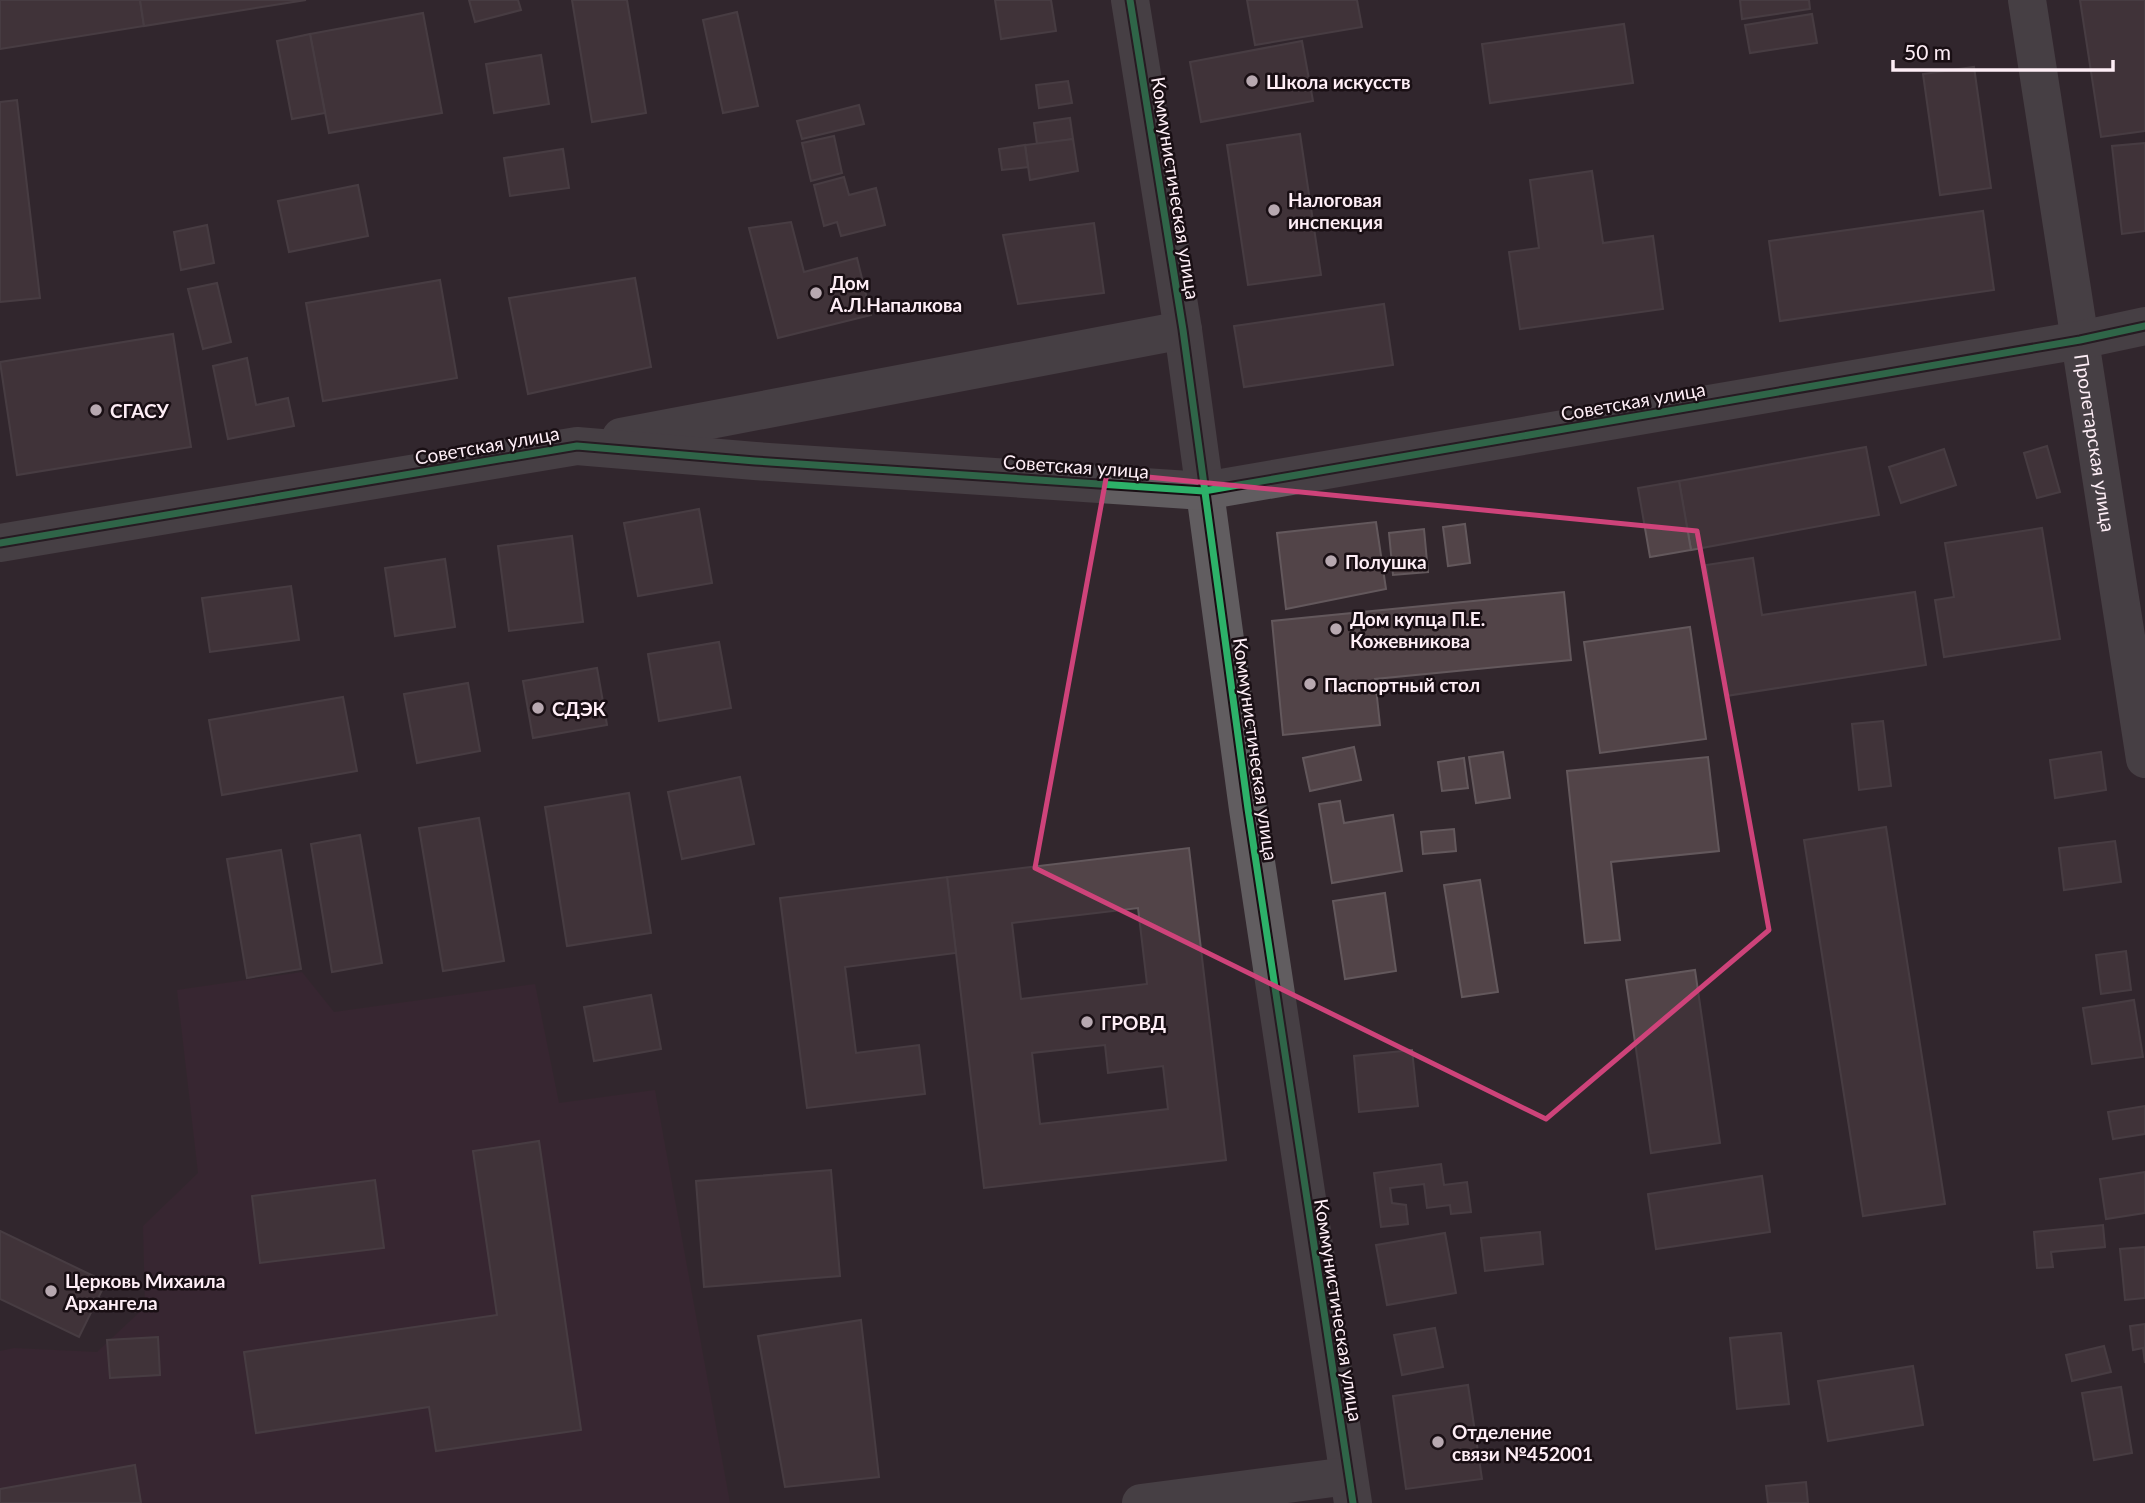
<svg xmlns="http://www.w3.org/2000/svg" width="2145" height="1503" viewBox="0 0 2145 1503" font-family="Lato,sans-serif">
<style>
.built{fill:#3f2635}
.building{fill:#524448;stroke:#63585c;stroke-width:2;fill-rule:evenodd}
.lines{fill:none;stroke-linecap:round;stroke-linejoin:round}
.minor{stroke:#615d60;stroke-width:38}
.cycleway-casing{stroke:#190f14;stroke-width:11}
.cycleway{stroke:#2db169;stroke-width:7}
.marked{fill:none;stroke:#ce437a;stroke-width:5;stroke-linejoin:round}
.poi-dot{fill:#b7a8b0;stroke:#190f14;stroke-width:2.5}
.labels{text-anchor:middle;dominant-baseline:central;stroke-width:5;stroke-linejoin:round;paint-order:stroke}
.poi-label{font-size:19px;font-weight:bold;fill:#feeef6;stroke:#190f14;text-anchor:start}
.street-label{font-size:19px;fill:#feeef6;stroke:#190f14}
</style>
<rect width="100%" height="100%" fill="#32272d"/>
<!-- built -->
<polygon class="built" points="302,972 334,1012 535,984 559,1103 655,1090 730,1503 0,1503 0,1351 14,1348 97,1352 145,1307 143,1226 198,1173 177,990"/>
<!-- building -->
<g class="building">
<polygon points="0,0 140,0 144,26 0,49"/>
<polygon points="140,0 306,0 144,26"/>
<polygon points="469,0 518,0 521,10 475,22"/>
<polygon points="572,0 627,0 646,113 592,122"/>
<polygon points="995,0 1051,0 1056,31 1001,39"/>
<polygon points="1247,0 1357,0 1362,27 1255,45"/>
<polygon points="1740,0 1809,0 1810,9 1742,19"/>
<polygon points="2080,0 2145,0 2145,131 2101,137"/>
<polygon points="737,12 758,106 723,113 703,20"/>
<polygon points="423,13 442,113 329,133 310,34"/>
<polygon points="1812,14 1817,43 1750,53 1745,25"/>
<polygon points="1624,24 1633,83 1490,103 1482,44"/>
<polygon points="310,34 325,113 292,119 277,41"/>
<polygon points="1302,41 1313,101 1201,122 1190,62"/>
<polygon points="541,55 549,104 494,113 486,64"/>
<polygon points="1974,67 1991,188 1940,195 1923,74"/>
<polygon points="1068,81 1072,103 1039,108 1036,85"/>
<polygon points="17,100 40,298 0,302 0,102"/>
<polygon points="859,105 864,124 802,139 797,121"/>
<polygon points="1070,118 1073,139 1037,144 1034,123"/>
<polygon points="1300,134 1321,275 1248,285 1227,145"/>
<polygon points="834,136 842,173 811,181 802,143"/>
<polygon points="1073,139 1078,171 1030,180 1025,145"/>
<polygon points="2145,143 2145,231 2122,234 2112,146"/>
<polygon points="1025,145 1028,167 1002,170 999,149"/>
<polygon points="563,149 569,188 510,196 504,158"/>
<polygon points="1592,171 1603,243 1653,236 1663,309 1520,329 1509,252 1539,248 1530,180"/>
<polygon points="844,177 849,195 876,188 885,225 841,236 837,222 824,226 814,185"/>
<polygon points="358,185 368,236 289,252 278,201"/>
<polygon points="1983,211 1994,290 1780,321 1769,241"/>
<polygon points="791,222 804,272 857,258 871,315 778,338 749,228"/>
<polygon points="1094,223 1104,293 1018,304 1003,235"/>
<polygon points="207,225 214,263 181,270 174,232"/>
<polygon points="635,278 651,367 528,394 509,298"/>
<polygon points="440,280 457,378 323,401 306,303"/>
<polygon points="217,283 231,342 203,349 188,289"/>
<polygon points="1384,304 1393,365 1244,387 1234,326"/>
<polygon points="173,334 191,447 17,475 0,362"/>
<polygon points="247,358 256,405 288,398 294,426 228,439 213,366"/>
<polygon points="2047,446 2060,492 2037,498 2024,453"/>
<polygon points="1866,447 1879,515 1691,550 1679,481"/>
<polygon points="1944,449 1956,485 1901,503 1889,467"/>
<polygon points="1679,481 1691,550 1650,557 1638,488"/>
<polygon points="699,509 712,583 638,596 624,523"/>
<polygon points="1376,522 1386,589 1286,609 1277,533"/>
<polygon points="1465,524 1470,563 1448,566 1443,527"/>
<polygon points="2042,528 2060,639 1944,657 1935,600 1954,597 1945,543"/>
<polygon points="1424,529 1428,572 1393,575 1389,533"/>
<polygon points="572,536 583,622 509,631 498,546"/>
<polygon points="1753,558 1762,615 1915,592 1926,665 1726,696 1706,565"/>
<polygon points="445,559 455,627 395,636 385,568"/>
<polygon points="291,586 299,640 210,652 202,598"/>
<polygon points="1564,592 1571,660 1375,679 1380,725 1283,735 1272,621"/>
<polygon points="1690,627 1706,739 1600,753 1584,642"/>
<polygon points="719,642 731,708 659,721 648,654"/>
<polygon points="597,668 607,725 533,738 523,681"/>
<polygon points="468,683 480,751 417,763 404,694"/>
<polygon points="343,697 357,771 222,795 209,720"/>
<polygon points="1883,721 1891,786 1859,790 1852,724"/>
<polygon points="1354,747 1361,780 1310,791 1303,758"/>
<polygon points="1503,752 1510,798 1476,803 1469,757"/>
<polygon points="2101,752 2106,790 2055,798 2050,760"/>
<polygon points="1708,757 1719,851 1611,862 1620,940 1585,943 1567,771"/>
<polygon points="1464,758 1468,788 1442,791 1438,762"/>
<polygon points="740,777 754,844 682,859 668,792"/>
<polygon points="629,793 651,933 567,946 545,807"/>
<polygon points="1340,801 1344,823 1393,815 1402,871 1332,883 1319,804"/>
<polygon points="479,818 504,961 443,971 419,828"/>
<polygon points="1886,827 1945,1204 1863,1216 1804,840"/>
<polygon points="1454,829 1456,851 1423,854 1421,832"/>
<polygon points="360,835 382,963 332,972 311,844"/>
<polygon points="2115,841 2121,882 2064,890 2059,848"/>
<path d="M1189,848l37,312 -242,28 -37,-311zM1138,908l9,76 -126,15 -9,-76zM1105,1045l3,28 55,-7 5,43 -128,15 -8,-71z"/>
<polygon points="281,850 301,969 247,978 227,859"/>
<polygon points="947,877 956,953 845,967 856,1053 919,1045 925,1094 807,1108 780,898"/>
<polygon points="1480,880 1498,992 1462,997 1444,885"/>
<polygon points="1385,893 1396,971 1345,979 1333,901"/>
<polygon points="2126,951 2131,990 2101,994 2096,955"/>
<polygon points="1695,970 1720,1143 1651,1153 1626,980"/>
<polygon points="651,995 661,1049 594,1061 584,1007"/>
<polygon points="2134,1000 2143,1057 2092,1064 2083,1008"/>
<polygon points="1412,1050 1418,1106 1359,1112 1354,1056"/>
<polygon points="2145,1106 2145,1134 2113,1139 2108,1112"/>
<polygon points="539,1141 581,1430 436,1451 429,1407 256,1433 244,1352 497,1315 473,1151"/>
<polygon points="1441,1164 1444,1185 1467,1182 1471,1212 1451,1214 1450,1205 1427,1208 1424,1184 1390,1188 1392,1203 1406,1205 1408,1224 1381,1227 1374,1173"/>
<polygon points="831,1170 840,1276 704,1287 696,1181"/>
<polygon points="2145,1172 2145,1213 2106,1219 2100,1179"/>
<polygon points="1762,1176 1770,1232 1656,1249 1648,1194"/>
<polygon points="375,1180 384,1248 260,1263 252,1196"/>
<polygon points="2103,1225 2105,1247 2051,1252 2053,1267 2037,1268 2034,1232"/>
<polygon points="0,1231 106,1282 79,1337 0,1299"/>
<polygon points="1540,1232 1543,1264 1485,1271 1481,1238"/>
<polygon points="1445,1233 1456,1293 1387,1305 1376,1245"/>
<polygon points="2145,1247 2145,1298 2125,1300 2120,1249"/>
<polygon points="861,1320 879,1477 785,1487 758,1336"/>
<polygon points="2145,1324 2145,1363 2143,1348 2133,1350 2130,1326"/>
<polygon points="1435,1328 1443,1367 1402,1375 1394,1335"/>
<polygon points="1781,1333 1789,1404 1737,1409 1730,1338"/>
<polygon points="158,1337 160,1375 110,1378 107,1340"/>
<polygon points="2104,1346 2111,1372 2072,1381 2066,1355"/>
<polygon points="1913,1366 1923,1425 1828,1441 1818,1381"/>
<polygon points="1468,1385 1482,1479 1406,1489 1393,1396"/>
<polygon points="2121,1387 2132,1453 2094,1460 2082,1393"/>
<polygon points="135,1465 141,1503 0,1503 0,1489"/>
<polygon points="1806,1482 1808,1503 1768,1503 1766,1486"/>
</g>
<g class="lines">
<!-- minor -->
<g class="minor">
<polyline points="1130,0 1183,330 1248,809 1353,1503"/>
<path id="s1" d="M2027,0l118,759"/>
<polyline points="621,437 1183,330"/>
<polyline points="0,543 577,446 755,461 1204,491 2080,340 2145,326"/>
<polyline points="1141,1503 1348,1476"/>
</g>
<!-- cycleway casing -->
<g class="cycleway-casing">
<g id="cycleway">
<polyline points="1130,0 1183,330 1248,809 1353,1503"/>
<polyline points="0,543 577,446 755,461 1204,491 2080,340 2145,326"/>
</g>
</g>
<!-- cycleway -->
<use href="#cycleway" class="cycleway"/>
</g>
<!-- marked area -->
<path d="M0 0H2145V1503H0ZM1107,473l590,58 72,399 -223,189 -511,-251z" fill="#32272d" fill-opacity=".55" fill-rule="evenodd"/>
<path class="marked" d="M1107,473l590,58 72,399 -223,189 -511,-251z"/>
<!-- markers -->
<g class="poi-dot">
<circle cx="1252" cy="81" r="7"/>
<circle cx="1274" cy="210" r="7"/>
<circle cx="816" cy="293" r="7"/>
<circle cx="96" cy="410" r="7"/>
<circle cx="1331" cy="561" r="7"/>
<circle cx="1336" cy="629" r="7"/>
<circle cx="1310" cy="684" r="7"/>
<circle cx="538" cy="708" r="7"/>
<circle cx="1087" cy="1022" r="7"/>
<circle cx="51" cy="1291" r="7"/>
<circle cx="1438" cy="1442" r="7"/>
</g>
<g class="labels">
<!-- poi labels -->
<g class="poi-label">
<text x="1266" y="81">Школа искусств</text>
<text x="1288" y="199">Налоговая<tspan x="1288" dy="22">инспекция</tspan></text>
<text x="830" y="282">Дом<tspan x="830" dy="22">А.Л.Напалкова</tspan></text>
<text x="110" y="410">СГАСУ</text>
<text x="1345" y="561">Полушка</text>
<text x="1350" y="618">Дом купца П.Е.<tspan x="1350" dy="22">Кожевникова</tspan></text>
<text x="1324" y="684">Паспортный стол</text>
<text x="552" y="708">СДЭК</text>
<text x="1101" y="1022">ГРОВД</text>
<text x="65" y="1280">Церковь Михаила<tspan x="65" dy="22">Архангела</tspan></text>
<text x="1452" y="1431">Отделение<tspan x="1452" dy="22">связи №452001</tspan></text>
</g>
<!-- street labels -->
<g class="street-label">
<text transform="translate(1176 188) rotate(81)">Коммунистическая улица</text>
<text transform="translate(1633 401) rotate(-10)">Советская улица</text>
<text stroke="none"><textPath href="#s1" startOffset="448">Пролетарская улица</textPath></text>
<text transform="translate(487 445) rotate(-10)">Советская улица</text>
<text transform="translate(1076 466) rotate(4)">Советская улица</text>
<text transform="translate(1256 749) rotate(82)">Коммунистическая улица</text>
<text transform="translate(1339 1310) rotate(81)">Коммунистическая улица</text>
</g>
</g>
<!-- scale -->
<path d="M1893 60v10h220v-10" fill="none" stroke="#feeef6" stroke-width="3.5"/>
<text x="1904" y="60" font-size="21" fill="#feeef6" stroke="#190f14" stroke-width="5" paint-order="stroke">50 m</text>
</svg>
